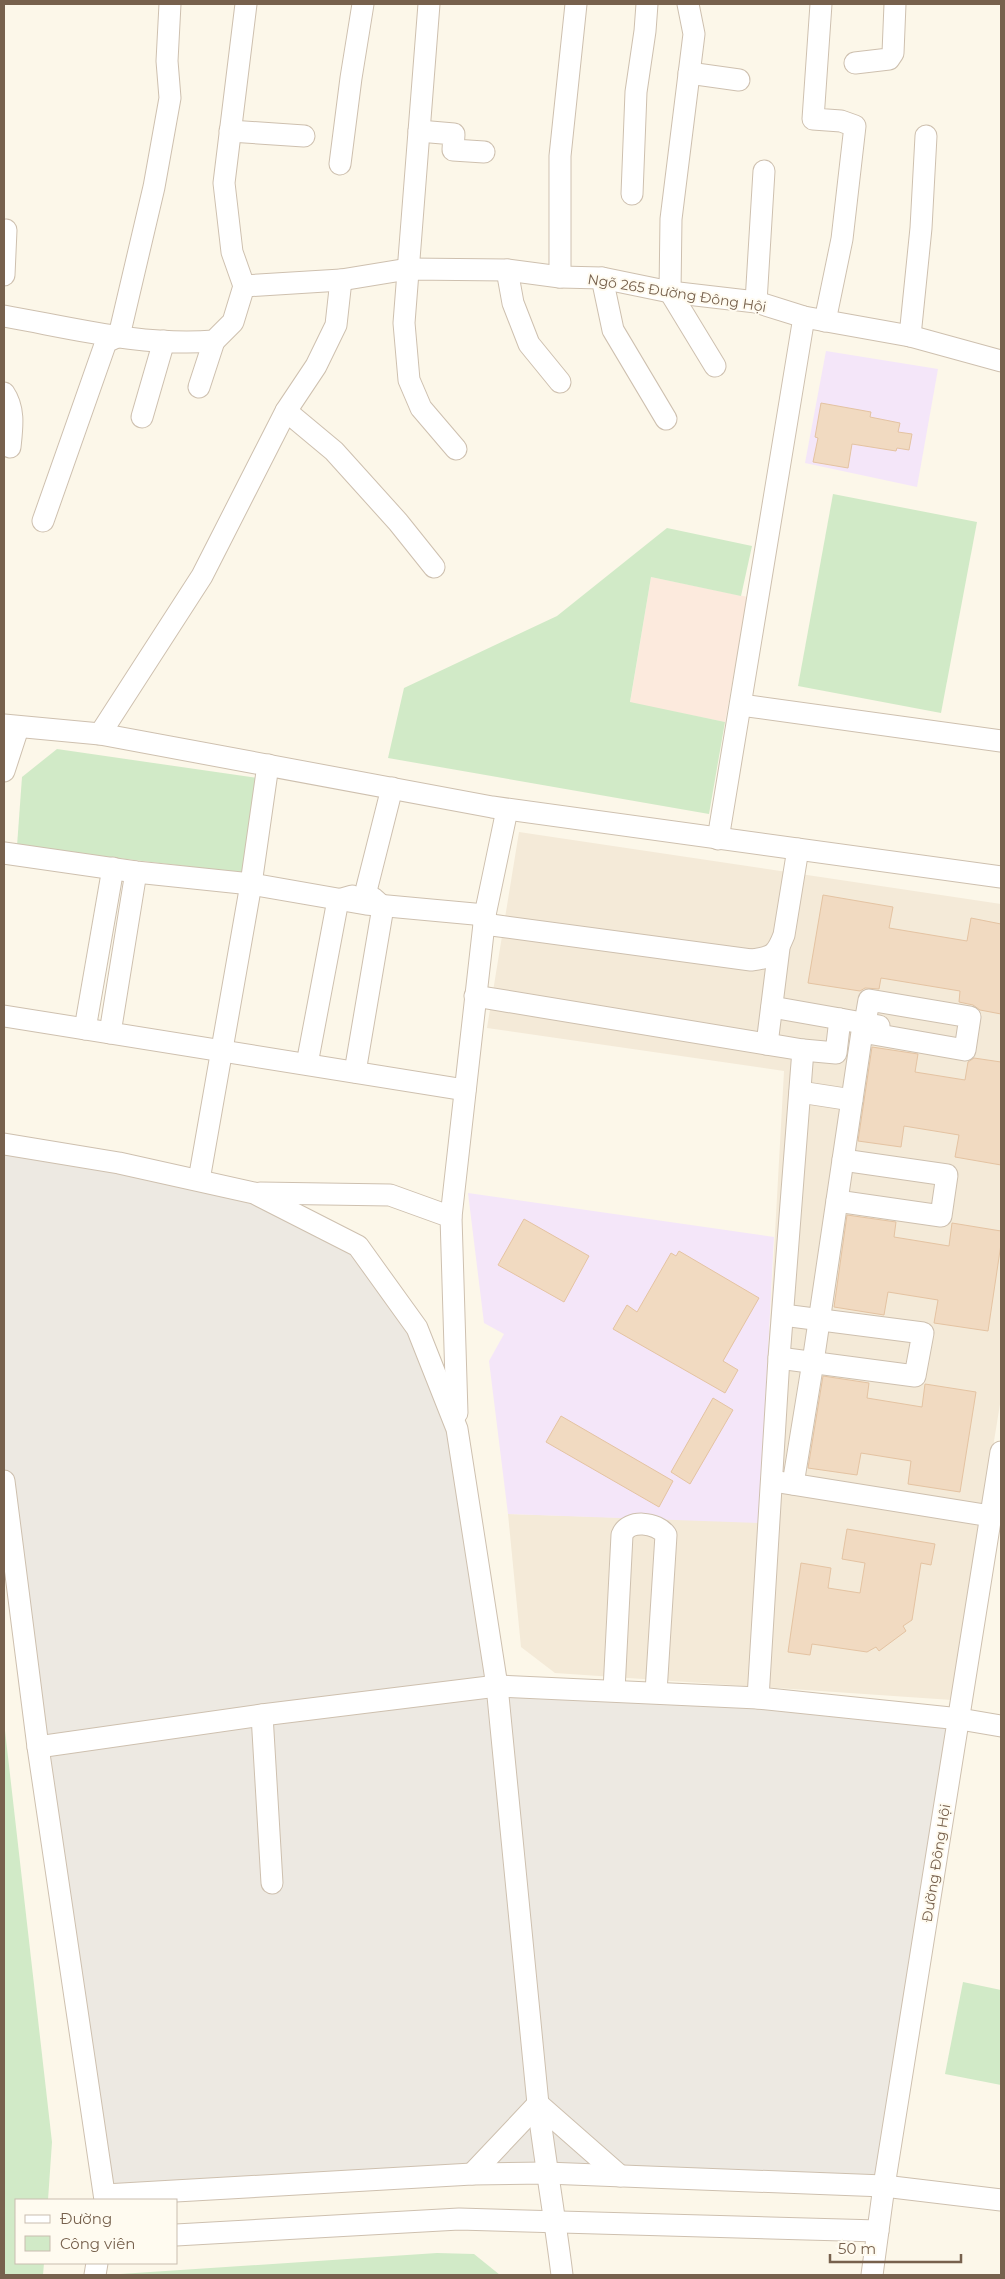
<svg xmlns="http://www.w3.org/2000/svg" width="1005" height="2279" viewBox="0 0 1005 2279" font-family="Montserrat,sans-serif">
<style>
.residential{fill:#f4ead8}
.commercial{fill:#fceadd}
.industrial{fill:#ede9e2}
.education{fill:#f4e6f9}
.green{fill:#d1eac7}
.building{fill:#f1dac1;stroke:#e4c3a2}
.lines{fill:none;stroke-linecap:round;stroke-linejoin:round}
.minor-casing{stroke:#cec0af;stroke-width:23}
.minor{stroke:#fff;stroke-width:21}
.labels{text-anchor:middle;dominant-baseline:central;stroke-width:4;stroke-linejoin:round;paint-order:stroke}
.street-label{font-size:14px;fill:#77614d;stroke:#fffbf0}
</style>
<rect width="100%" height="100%" fill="#fcf7e9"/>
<!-- residential -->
<polygon class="residential" points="519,832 1001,904 1001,1398 952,1700 555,1673 521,1647 508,1514 759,1522 784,1071 487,1028"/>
<!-- commercial -->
<polygon class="commercial" points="651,577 748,597 725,722 630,703"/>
<!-- industrial -->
<polygon class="industrial" points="4,1144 254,1193 358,1246 417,1328 457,1429 497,1686 960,1719 884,2186 546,2173 105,2195 4,1481"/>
<!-- education -->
<g class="education">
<polygon points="826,351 938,369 917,487 805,463"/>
<polygon points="468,1193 774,1237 759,1523 508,1514 489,1361 504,1334 484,1323"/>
</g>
<!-- green -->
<g class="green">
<polygon points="833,494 977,522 941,713 798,686"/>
<polygon points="667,528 752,546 741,596 651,577 630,702 725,722 709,814 388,758 404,688 557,616"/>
<polygon points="57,749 257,778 243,873 17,846 22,777"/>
<polygon points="4,1722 52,2142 48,2200 16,2200 16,2263 44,2263 43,2275 4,2275"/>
<polygon points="963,1982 1001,1990 1001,2085 945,2074"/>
<polygon points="437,2253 474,2254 500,2275 105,2275"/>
</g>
<!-- building -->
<g class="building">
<polygon points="821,403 871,412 870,417 900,423 898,432 912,434 909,450 897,448 896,451 852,444 848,468 813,462 818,438 815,437"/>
<polygon points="823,895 893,907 889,928 967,941 971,918 1001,924 1001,1014 980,1010 973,1005 959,1002 960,991 881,978 879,989 865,988 860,991 808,983"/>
<polygon points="872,1047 918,1054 915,1072 965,1080 968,1062 974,1058 1001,1062 1001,1165 955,1157 959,1135 904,1126 901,1147 858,1141"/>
<polygon points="847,1215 896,1222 894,1237 949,1246 952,1223 1001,1231 1001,1244 988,1331 934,1323 938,1300 888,1292 884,1315 834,1307"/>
<polygon points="524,1219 589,1256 564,1302 498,1265"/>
<polygon points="679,1251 759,1298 723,1361 738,1370 725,1393 613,1329 627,1305 637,1312 671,1253 676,1256"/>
<polygon points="823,1376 869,1383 867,1398 922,1407 925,1384 976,1392 960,1492 908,1484 911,1461 861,1453 857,1475 808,1468"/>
<polygon points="713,1398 733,1410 690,1484 671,1472"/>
<polygon points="561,1416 673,1481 659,1507 546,1442"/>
<polygon points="847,1529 935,1544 931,1565 921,1563 912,1620 903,1626 906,1631 879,1651 876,1647 867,1652 812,1644 810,1655 788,1652 801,1563 831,1568 828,1588 860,1593 865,1563 842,1559"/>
</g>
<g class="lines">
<!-- minor casing -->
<g class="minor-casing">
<g id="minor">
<polyline points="246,4 224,183 232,252 244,286 341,280 408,269 507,270 560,277 602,278 670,292 756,302 804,317 910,336 1001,361"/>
<polyline points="429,4 404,323 409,380 421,408 456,449"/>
<polyline points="688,4 694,34 671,219 670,292 715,366"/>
<polyline points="821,4 813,119 841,121 855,126 842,239 825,321"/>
<polyline points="855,63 889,59 893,53 895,4"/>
<polyline points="689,73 739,80"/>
<polyline points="230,131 304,136"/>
<polyline points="419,131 454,134 453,150 484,152"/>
<polyline points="340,164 351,78 363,4"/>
<polyline points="632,194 636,92 645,31 647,4"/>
<polyline points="507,270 513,303 529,344 560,382"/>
<polyline points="4,275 6,230"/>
<polyline points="560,277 560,156 576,4"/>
<polyline points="602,278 613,330 666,419"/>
<polyline points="756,302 764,171"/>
<path d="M4,316c68,12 140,31 210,25l19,-19 11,-36"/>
<polyline points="910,336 921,228 926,136"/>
<polyline points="199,387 214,341"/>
<path d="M4,393c11,16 8,35 6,54"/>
<polyline points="286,411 334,451 398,522 434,567"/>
<polyline points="142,417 164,341"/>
<polyline points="43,521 106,342 119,336 154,187 170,98 167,61 170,4"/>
<polyline points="741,705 1001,741"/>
<polyline points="4,725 100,734 492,807 1001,877"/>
<polyline points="100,734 202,576 286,411 316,366 336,325 341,280"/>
<polyline points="4,771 18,728"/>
<polyline points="718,839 804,317"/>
<polyline points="4,853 136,872 251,884 366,904 485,915"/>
<polyline points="366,891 392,788"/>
<path d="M484,924l267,36c21,-3 25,-4 33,-25l14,-86"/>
<polyline points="475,996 803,1050 779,1358 758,1698"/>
<polyline points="772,1007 840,1019"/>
<polyline points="4,1016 465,1090"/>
<polyline points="85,1029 113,868"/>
<polyline points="110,1033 136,872"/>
<polyline points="767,1044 779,948"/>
<polyline points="803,1050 836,1053 840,1019 879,1026"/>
<polyline points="307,1064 338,900 352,896"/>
<polyline points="355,1072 383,907 373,898"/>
<polyline points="800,1092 852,1100"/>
<path d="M4,1144l115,19 135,30 104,53 59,82 40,101 40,257 41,418c7,57 17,114 24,171"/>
<polyline points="199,1180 251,884 268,765"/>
<polyline points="260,1193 390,1195 451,1217 457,1413"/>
<polyline points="837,1201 941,1216 947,1175 843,1160"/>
<polyline points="451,1217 485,915 507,810"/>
<polyline points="779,1358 915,1376 923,1333 783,1315"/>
<polyline points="4,1481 38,1747 105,2200"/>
<polyline points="779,1482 991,1516"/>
<polyline points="793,1484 813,1362 862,1032 965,1050 970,1017 869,1000 865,1023"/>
<path d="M614,1690l8,-155c6,-16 35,-13 44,0l-10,157"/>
<polyline points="262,1715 272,1883"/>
<polyline points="38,1747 262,1715 497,1686 758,1698 960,1719 1001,1726"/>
<polyline points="472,2174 538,2104 620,2176"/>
<polyline points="105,2195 472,2174 546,2173 884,2186 1001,2200"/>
<polyline points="176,2235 459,2219 878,2231"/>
<polyline points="95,2275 97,2263"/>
<polyline points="872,2275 884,2186 1001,1452"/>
</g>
</g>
<!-- minor -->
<use href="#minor" class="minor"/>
</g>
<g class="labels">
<!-- street labels -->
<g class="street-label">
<text transform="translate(677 293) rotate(9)">Ngõ 265 Đường Đông Hội</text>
<text transform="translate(936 1863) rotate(-81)">Đường Đông Hội</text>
</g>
</g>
<!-- border -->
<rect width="1005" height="2279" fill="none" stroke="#77614d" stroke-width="10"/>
<!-- legend -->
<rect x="15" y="2199" width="162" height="65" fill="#fffbf0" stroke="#c9bdaf"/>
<rect x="25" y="2215" width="25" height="8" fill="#ffffff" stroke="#c9bdaf"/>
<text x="60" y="2224" font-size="15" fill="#77614d">Đường</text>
<rect x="25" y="2236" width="25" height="15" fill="#d1eac7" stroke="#c9bdaf"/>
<text x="60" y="2249" font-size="15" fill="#77614d">Công viên</text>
<!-- scale -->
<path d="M830 2254v8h131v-8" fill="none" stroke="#77614d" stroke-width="2.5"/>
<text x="838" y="2254" font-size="15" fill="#77614d" stroke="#fffbf0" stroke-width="4" paint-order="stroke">50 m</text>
</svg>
